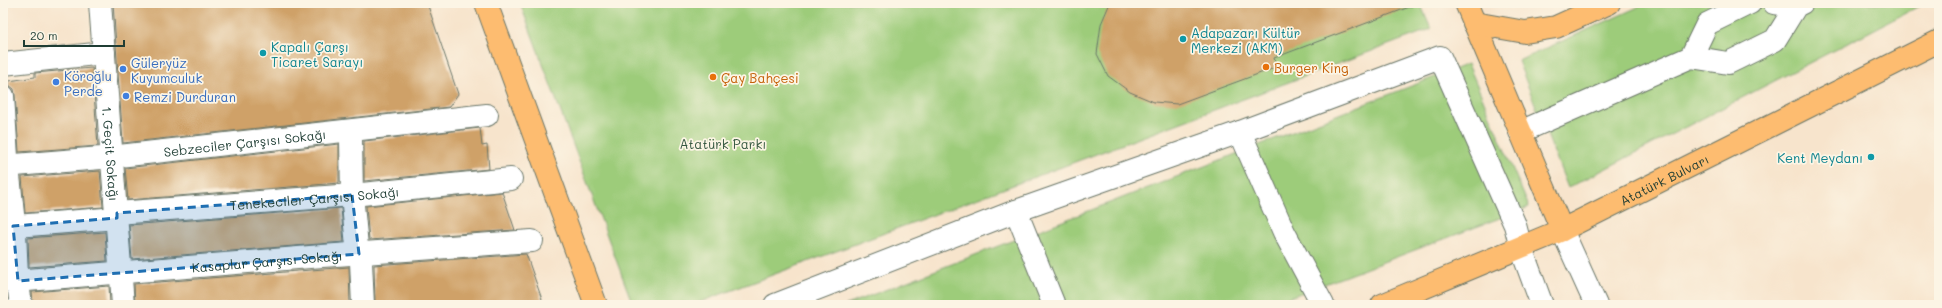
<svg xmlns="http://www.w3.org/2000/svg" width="1942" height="308" viewBox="0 0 1942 308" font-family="Mali,sans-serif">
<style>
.green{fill:#9dcc7a;stroke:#5e8457}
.building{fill:#cfa168}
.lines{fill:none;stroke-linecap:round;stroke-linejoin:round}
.minor-casing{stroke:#6b7769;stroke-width:24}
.major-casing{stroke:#6b7769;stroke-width:24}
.minor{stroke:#fff;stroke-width:22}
.major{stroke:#fdbc70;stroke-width:22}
.marked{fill:#1f6fb2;fill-opacity:0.2;stroke:#1f6fb2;stroke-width:3;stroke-dasharray:8 5;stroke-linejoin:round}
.culture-dot{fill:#0f9aa8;stroke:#fcf5e5;stroke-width:1.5}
.food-dot{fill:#e8710a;stroke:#fcf5e5;stroke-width:1.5}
.shop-dot{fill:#3f7fe0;stroke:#fcf5e5;stroke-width:1.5}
.labels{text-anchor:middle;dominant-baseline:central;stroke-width:3.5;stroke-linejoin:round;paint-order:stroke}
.culture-label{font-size:13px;fill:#0d838f;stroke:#fcf5e5;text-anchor:start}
.shop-label{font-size:13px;fill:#366cbe;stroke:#fcf5e5;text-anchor:start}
.food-label{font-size:13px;fill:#c56008;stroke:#fcf5e5;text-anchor:start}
.street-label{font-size:13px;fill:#1f3d34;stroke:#fcf5e5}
.park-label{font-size:13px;fill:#385a42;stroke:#fcf5e5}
</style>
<rect width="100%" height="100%" fill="#fcf5e5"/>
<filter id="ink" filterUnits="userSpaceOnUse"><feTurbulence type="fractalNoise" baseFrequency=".025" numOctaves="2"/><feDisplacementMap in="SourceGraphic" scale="8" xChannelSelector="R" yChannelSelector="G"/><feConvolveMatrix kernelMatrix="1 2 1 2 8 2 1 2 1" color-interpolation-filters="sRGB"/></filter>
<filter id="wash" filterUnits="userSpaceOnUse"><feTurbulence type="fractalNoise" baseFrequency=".012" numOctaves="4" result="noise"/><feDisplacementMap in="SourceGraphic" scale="16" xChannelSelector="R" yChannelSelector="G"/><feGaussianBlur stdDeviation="0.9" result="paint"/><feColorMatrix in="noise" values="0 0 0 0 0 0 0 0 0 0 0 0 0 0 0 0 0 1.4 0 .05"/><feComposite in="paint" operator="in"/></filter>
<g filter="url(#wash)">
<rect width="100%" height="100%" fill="#f7e4cc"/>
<!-- green -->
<g class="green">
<polygon points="520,3 1420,3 1431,29 692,305 633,305"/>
<polygon points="1647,3 1925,3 1568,188 1518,61"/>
<polygon points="1468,64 1529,207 1269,305 846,305"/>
</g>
<g id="blocks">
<!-- building -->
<g class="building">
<polygon points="113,3 427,3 458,94 449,107 123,143"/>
<polygon points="1110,3 1412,3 1412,6 1274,58 1277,67 1177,104 1154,102 1130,92 1108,76 1097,54 1101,24"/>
<polygon points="92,68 98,146 19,152 15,95 14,89 9,85 9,81 35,77 35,73"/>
<polygon points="480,128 482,146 487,145 489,169 364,181 364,141"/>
<polygon points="339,144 339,183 128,200 125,168"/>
<polygon points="100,171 103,207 25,213 22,177"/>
<polygon points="502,192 515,230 369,240 366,206"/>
<polygon points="341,208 344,242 132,259 129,225"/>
<polygon points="105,232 107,261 29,267 28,238"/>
<polygon points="526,254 544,305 375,305 374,265"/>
<polygon points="349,267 350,305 135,305 134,284"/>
<polygon points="109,286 110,305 33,305 32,292"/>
</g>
</g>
</g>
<g filter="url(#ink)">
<use href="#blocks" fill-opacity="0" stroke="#6b7769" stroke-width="1"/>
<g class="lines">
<!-- minor casing -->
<g class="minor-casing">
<g id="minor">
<path id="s1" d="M100,3l23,302"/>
<polyline points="1774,3 1796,6"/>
<polyline points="1691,57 1707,24 1750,3"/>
<polyline points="3,64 104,53"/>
<polyline points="3,96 7,157 15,233 17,276 21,305"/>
<polyline points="1240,132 1284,232 1323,305"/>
<polyline points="1520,132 1691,57 1728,63 1775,40 1796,6 1802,3"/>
<polyline points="351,140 352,195 357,246 361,262 363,305"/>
<path id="s2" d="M3,166l98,-8 386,-43"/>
<polyline points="1016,211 1054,305"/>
<path id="s3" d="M117,213l235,-18 159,-16"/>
<polyline points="3,227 117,218"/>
<polyline points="1562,230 1596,305"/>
<path id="s4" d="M3,282l319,-26 210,-15"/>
<polyline points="775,305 1016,211 1240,132 1440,57 1515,225 1521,248 1542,305"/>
</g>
</g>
<!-- major casing -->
<g class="major-casing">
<g id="major">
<polyline points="486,3 596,305"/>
<polyline points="1466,3 1562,230"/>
<polyline points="1474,23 1525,32 1556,27 1609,3"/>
<path id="s5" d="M1382,305l180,-75 377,-189"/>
</g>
</g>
<!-- minor -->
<use href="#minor" class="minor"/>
<!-- major -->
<use href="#major" class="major"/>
</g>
</g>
<!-- marked area -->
<path class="marked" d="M352,195l7,59 -341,27 -5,-55 104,-8v-5z"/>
<!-- markers -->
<g class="culture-dot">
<circle cx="1183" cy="39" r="4"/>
<circle cx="263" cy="53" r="4"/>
<circle cx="1871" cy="157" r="4"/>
</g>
<g class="food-dot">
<circle cx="1266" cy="67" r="4"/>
<circle cx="713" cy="77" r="4"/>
</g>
<g class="shop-dot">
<circle cx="123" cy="69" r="4"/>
<circle cx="56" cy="82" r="4"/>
<circle cx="126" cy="96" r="4"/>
</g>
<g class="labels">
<!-- culture labels -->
<g class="culture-label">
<text x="1191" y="32">Adapazarı Kültür<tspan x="1191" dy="15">Merkezi (AKM)</tspan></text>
<text x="271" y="46">Kapalı Çarşı<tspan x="271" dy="15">Ticaret Sarayı</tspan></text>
<text x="1863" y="157" text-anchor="end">Kent Meydanı</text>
</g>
<!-- shop labels -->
<g class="shop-label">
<text x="131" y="62">Güleryüz<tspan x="131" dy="15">Kuyumculuk</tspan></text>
<text x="64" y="75">Köroğlu<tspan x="64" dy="15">Perde</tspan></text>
<text x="134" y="96">Remzi Durduran</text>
</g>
<!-- food labels -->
<g class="food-label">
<text x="1274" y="67">Burger King</text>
<text x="721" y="77">Çay Bahçesi</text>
</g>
<!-- street labels -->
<g class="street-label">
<text stroke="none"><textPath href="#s2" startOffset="243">Sebzeciler Çarşısı Sokağı</textPath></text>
<text stroke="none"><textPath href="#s1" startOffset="151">1. Geçit Sokağı</textPath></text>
<text stroke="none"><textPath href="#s5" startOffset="309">Atatürk Bulvarı</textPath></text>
<text stroke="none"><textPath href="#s3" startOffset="198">Tenekeciler Çarşısı Sokağı</textPath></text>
<text stroke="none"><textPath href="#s4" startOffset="265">Kasaplar Çarşısı Sokağı</textPath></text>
</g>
<!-- park labels -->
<g class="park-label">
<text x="723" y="143">Atatürk Parkı</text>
</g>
</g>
<!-- margin -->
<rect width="1942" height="308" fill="none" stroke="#fcf5e5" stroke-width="16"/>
<!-- scale -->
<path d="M24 40v6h100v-6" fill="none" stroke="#1f3d34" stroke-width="2"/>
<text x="30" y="40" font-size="12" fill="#1f3d34" stroke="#fcf5e5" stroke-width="3" paint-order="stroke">20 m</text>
</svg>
